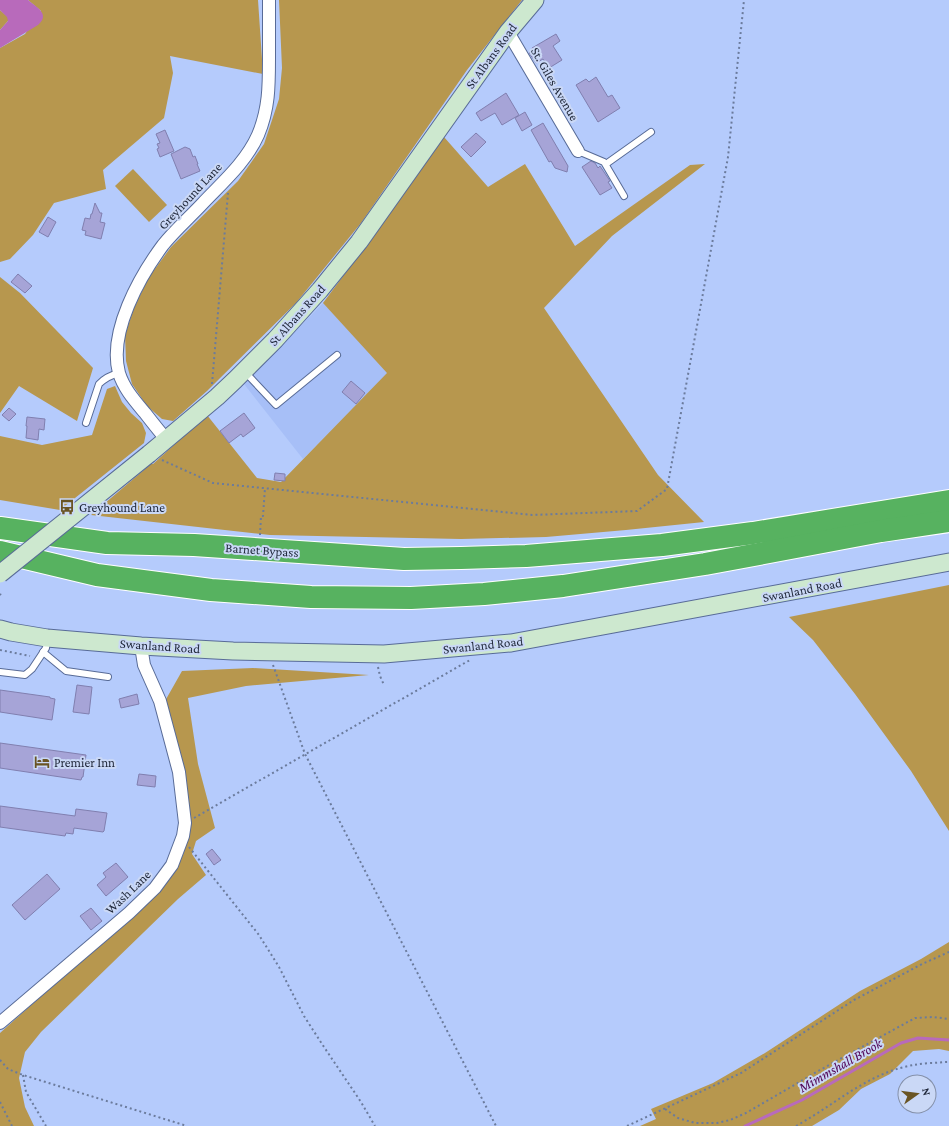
<svg xmlns="http://www.w3.org/2000/svg" width="949" height="1126" viewBox="0 0 949 1126" font-family="'Crimson Pro',serif">
<style>
.built{fill:#a7bff7}
.green{fill:#b7974e}
.water{fill:#b86abb}
.lines{fill:none;stroke-linecap:round;stroke-linejoin:round}
.stream{stroke:#b86abb;stroke-width:3}
.building{fill:#a6a4d7;stroke:#807faf}
.lane-casing{stroke:#586b97;stroke-width:8}
.street-casing{stroke:#586b97;stroke-width:14}
.secondary-casing{stroke:#586b97;stroke-width:19}
.highway-casing{stroke:#fff;stroke-width:24}
.path{stroke:#6b7b9c;stroke-width:2;stroke-dasharray:2 3;stroke-linecap:butt}
.lane{stroke:#fff;stroke-width:6}
.street{stroke:#fff;stroke-width:12}
.secondary{stroke:#cde8cf;stroke-width:17}
.highway{stroke:#57b260;stroke-width:22}
.secondary-bridge-casing{stroke:#586b97;stroke-width:19;stroke-linecap:butt}
.secondary-bridge{stroke:#cde8cf;stroke-width:17}
.labels{text-anchor:middle;dominant-baseline:central;stroke-width:4;stroke-linejoin:round;paint-order:stroke}
.street-label{font-size:13px;fill:#1e2638;stroke:#cad8f6}
.poi-label{font-size:13px;fill:#1e2638;stroke:#cad8f6;text-anchor:start}
.water-label{font-size:14px;font-style:italic;fill:#4f0153;stroke:#cad8f6}
</style>
<rect width="100%" height="100%" fill="#b5cbfc"/>
<!-- built -->
<polygon class="built" points="323,303 388,373 303,459 244,384"/>
<!-- green -->
<g class="green">
<polygon points="28,0 258,0 263,74 170,56 173,73 164,118 103,170 106,189 54,203 33,235 10,259 0,262 0,48 25,34 41,11"/>
<polygon points="279,0 522,0 467,70 361,223 296,303 207,391 173,421 162,419 147,406 132,384 126,361 125,335 134,308 149,277 171,247 238,181 264,144 279,99 282,68"/>
<polygon points="0,10 8,17 8,21 0,30"/>
<polygon points="444,137 488,187 525,164 575,246 690,165 705,164 612,236 544,308 658,475 704,522 626,530 546,537 461,539 270,535 91,515 151,464 153,464 207,415 257,478 281,482 387,373 323,303 385,220"/>
<polygon points="133,169 167,205 149,222 115,186"/>
<polygon points="0,277 20,293 93,368 77,421 19,386 0,413"/>
<polygon points="115,386 122,402 131,413 142,423 146,433 144,443 60,510 0,500 0,436 42,445 92,435 107,389"/>
<polygon points="949,585 949,831 911,771 855,694 813,640 789,617"/>
<polygon points="253,668 369,675 246,686 188,698 198,764 215,828 196,841 192,854 206,875 178,899 41,1032 25,1052 19,1078 25,1107 34,1126 0,1126 0,1033 161,889 183,855 187,838 165,701 182,671"/>
<polygon points="949,942 949,1051 939,1049 913,1051 890,1074 861,1089 839,1110 812,1126 640,1126 656,1119 651,1109 713,1083 765,1053 860,991 921,959"/>
</g>
<!-- water -->
<path class="water" d="M0,0h28c8,7 23,14 10,25l-38,23v-18l8,-9 -1,-4 -7,-7z"/>
<g class="lines">
<!-- stream -->
<polyline class="stream" points="745,1126 802,1100 901,1043 918,1038 949,1040"/>
</g>
<!-- building -->
<g class="building">
<polygon points="556,34 560,41 553,46 562,60 549,68 543,59 536,63 529,53 533,50 532,48"/>
<polygon points="596,77 608,97 612,95 620,108 598,122 576,85 586,79 589,82"/>
<polygon points="506,93 519,115 502,125 495,113 481,121 476,113"/>
<polygon points="525,112 532,125 522,131 515,118"/>
<polygon points="543,123 568,166 567,172 555,168 551,161 549,162 531,130"/>
<polygon points="165,130 174,151 160,157 157,149 159,148 157,144 160,143 156,134"/>
<polygon points="476,133 486,142 471,157 461,147"/>
<polygon points="185,147 190,149 193,157 195,156 198,164 197,164 200,171 181,179 171,154"/>
<polygon points="591,161 595,163 598,168 600,166 610,181 608,182 612,188 600,195 582,167"/>
<polygon points="95,203 100,213 102,213 100,222 105,223 101,239 85,235 86,231 82,230 85,218 90,219 91,214 92,214"/>
<polygon points="48,217 56,222 48,237 39,232"/>
<polygon points="18,274 32,286 25,293 11,282"/>
<polygon points="351,381 365,393 356,404 342,392"/>
<polygon points="9,408 16,414 9,421 2,415"/>
<polygon points="244,413 255,428 243,437 241,434 229,443 220,431"/>
<polygon points="27,417 45,419 44,430 39,429 38,440 26,438 27,426 26,426"/>
<polygon points="275,473 285,474 285,481 274,480"/>
<polygon points="77,685 92,687 89,714 73,712"/>
<polygon points="0,690 50,697 50,698 55,699 52,720 0,712"/>
<polygon points="137,694 139,704 121,708 119,699"/>
<polygon points="0,743 86,755 83,777 82,777 81,780 0,768"/>
<polygon points="139,774 156,776 155,787 137,785"/>
<polygon points="0,806 75,816 76,809 107,813 104,831 103,832 74,828 73,834 66,833 65,836 0,827"/>
<polygon points="212,849 221,860 214,865 206,854"/>
<polygon points="116,863 128,877 106,896 97,885 106,877 103,873"/>
<polygon points="47,874 60,889 25,920 12,905"/>
<polygon points="91,908 102,921 91,930 80,916"/>
</g>
<g class="lines">
<!-- lane casing -->
<g class="lane-casing">
<g id="lane">
<polyline points="578,151 604,162 624,196"/>
<polyline points="606,164 651,132"/>
<polyline points="245,372 276,405 337,355"/>
<path d="M86,423l13,-39c6,-6 12,-9 20,-11"/>
<polyline points="43,652 66,671 108,677"/>
<polyline points="0,672 25,675 32,669 46,648 47,639"/>
</g>
</g>
<!-- street casing -->
<g class="street-casing">
<g id="street">
<polyline points="508,32 578,151"/>
<path d="M166,439c-7,-8 -14,-17 -21,-26 -10,-12 -21,-24 -26,-40 -11,-41 21,-97 44,-128 12,-15 27,-28 40,-42 20,-21 43,-41 55,-68 11,-26 11,-49 11,-77 0,-20 0,-39 0,-58"/>
<polyline points="0,1023 129,913 155,888 172,865 183,836 185,823 179,772 160,701 144,665 141,646"/>
</g>
</g>
<!-- secondary casing -->
<g class="secondary-casing">
<g id="secondary">
<polyline points="149,454 217,397 235,380 275,340 320,290 359,242 508,32 535,0"/>
<polyline points="0,629 11,632 47,638 141,646 233,651 384,654 511,643 949,562"/>
</g>
</g>
<!-- highway casing -->
<g class="highway-casing">
<g id="highway">
<polyline points="0,528 107,543 194,545 404,559 461,558 526,556 662,545 753,533 949,501"/>
<polyline points="0,552 97,575 211,590 311,597 411,598 484,594 563,586 705,564 881,531 949,521"/>
</g>
</g>
<!-- path -->
<g class="path">
<polyline points="212,384 228,193"/>
<polyline points="162,460 213,483 532,515 637,511 667,489 728,157 744,0"/>
<polyline points="260,535 261,516 263,516 265,488"/>
<polyline points="0,594 1,595"/>
<polyline points="0,650 30,656"/>
<polyline points="273,665 305,754 496,1126"/>
<polyline points="378,667 380,676 384,685"/>
<polyline points="194,818 470,660"/>
<polyline points="189,847 259,935 279,967 304,1016 322,1044 361,1102 375,1126"/>
<polyline points="0,1060 8,1069 23,1075 187,1126"/>
<polyline points="23,1075 26,1092 46,1126"/>
<polyline points="0,1102 12,1126"/>
<polyline points="665,1109 678,1118 695,1123 717,1123 730,1120 746,1113 820,1070 915,1018 933,1017 949,1019"/>
<polyline points="627,1126 741,1073 854,1000 922,964 949,952"/>
<path d="M796,1126c47,-26 78,-60 135,-63 6,0 12,-1 18,-1"/>
</g>
<!-- lane -->
<use href="#lane" class="lane"/>
<!-- street -->
<use href="#street" class="street"/>
<!-- secondary -->
<use href="#secondary" class="secondary"/>
<!-- highway -->
<use href="#highway" class="highway"/>
<!-- secondary-bridge casing -->
<g class="secondary-bridge-casing">
<polyline id="secondary-bridge" points="0,574 149,454"/>
</g>
<!-- secondary-bridge -->
<use href="#secondary-bridge" class="secondary-bridge"/>
</g>
<!-- icons -->
<defs>
<g id="bus-bare" transform="scale(1.2)"><path d="M-5-6H5V4H4V6H2V4H-2V6H-4V4H-5ZM-3.5-4V0h7V-4ZM-3.5 1.2v1.5H-2V1.2ZM2 1.2v1.5H3.5V1.2Z" fill="#695423" stroke="#cad8f6" stroke-width="2.5" paint-order="stroke"/></g>
<g id="hotel-bare" transform="scale(1.2)"><path d="M-6-4.5h1.5V1H6V5H4.5V3h-9V5H-6ZM-4 0a1.8 1.8 0 1 1 3.6 0ZM.5 0V-2.5h3Q6-2.5 6 0Z" fill="#695423" stroke="#cad8f6" stroke-width="2.5" paint-order="stroke"/></g>
</defs>
<g fill-rule="evenodd">
<use href="#bus-bare" x="67" y="507"/>
<use href="#hotel-bare" x="42" y="762"/>
</g>
<g class="labels">
<!-- street labels -->
<g class="street-label">
<text transform="translate(491 56) rotate(-54)">St Albans Road</text>
<text transform="translate(555 84) rotate(60)">St. Giles Avenue</text>
<text transform="translate(190 196) rotate(-47)">Greyhound Lane</text>
<text transform="translate(297 315) rotate(-48)">St Albans Road</text>
<text transform="translate(262 550) rotate(4)">Barnet Bypass</text>
<text transform="translate(802 590) rotate(-11)">Swanland Road</text>
<text transform="translate(483 645) rotate(-6)">Swanland Road</text>
<text transform="translate(160 646) rotate(4)">Swanland Road</text>
<text transform="translate(128 892) rotate(-44)">Wash Lane</text>
</g>
<!-- poi labels -->
<g class="poi-label">
<text x="79" y="507">Greyhound Lane</text>
<text x="54" y="762">Premier Inn</text>
</g>
<!-- water labels -->
<g class="water-label">
<text transform="translate(840 1065) rotate(-30)">Mimmshall Brook</text>
</g>
</g>
<!-- north arrow -->
<g transform="translate(917 1094) rotate(76)"><circle r="19" fill="#cad8f6" stroke="#8591aa"/>
<path d="M0-3L7 15L0 10L-7 15Z" fill="#695423"/>
<text y="-6" font-size="11" font-weight="bold" text-anchor="middle" fill="#1e2638">N</text>
</g>
</svg>
